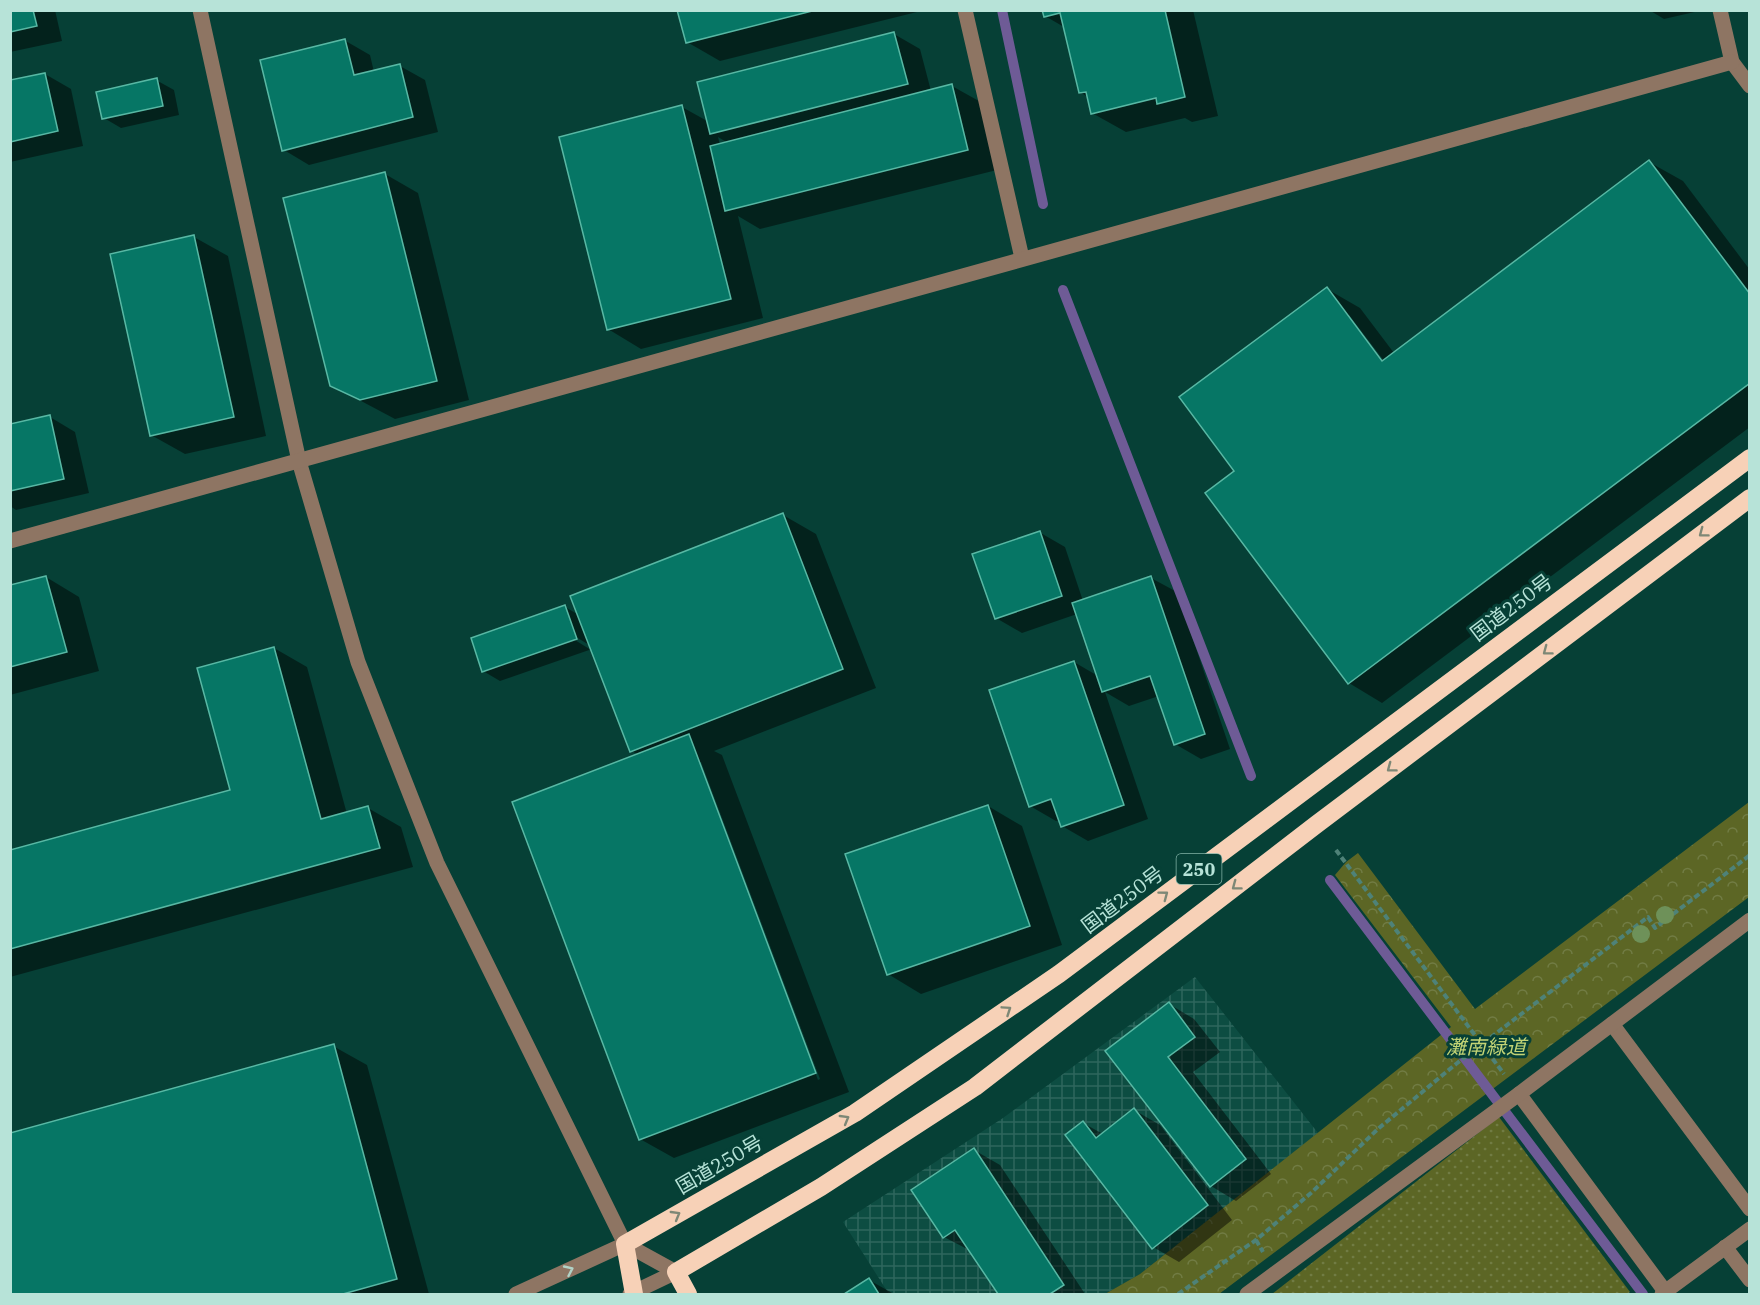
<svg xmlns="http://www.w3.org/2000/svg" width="1760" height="1305" viewBox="0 0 1760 1305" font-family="'IBM Plex Serif','Noto Sans JP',serif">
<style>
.industrial{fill:url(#industrial-grid)}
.grass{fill:url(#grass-dots)}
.park{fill:url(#park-crowns)}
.shadow{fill:#0007;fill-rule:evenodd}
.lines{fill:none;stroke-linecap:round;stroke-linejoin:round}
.stream{stroke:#6e5b96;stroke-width:10}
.building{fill:#067665;stroke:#58b8a4;stroke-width:1.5}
.path{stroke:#4e8278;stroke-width:4;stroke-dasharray:6 3;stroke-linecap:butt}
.minor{stroke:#8e7563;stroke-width:15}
.highway{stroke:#f7d1b7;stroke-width:18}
.tree{fill:#6e9159}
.oneway{stroke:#7e8876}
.oneway2{stroke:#b1d2c6}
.labels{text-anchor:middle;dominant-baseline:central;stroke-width:6;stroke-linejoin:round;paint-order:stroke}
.shield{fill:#064036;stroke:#82b2a7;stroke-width:1.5}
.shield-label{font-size:18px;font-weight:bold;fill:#b7e3d8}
.street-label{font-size:20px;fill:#b7e3d8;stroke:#064036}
.park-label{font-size:20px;font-style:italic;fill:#c3d475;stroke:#064036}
</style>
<defs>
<pattern id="industrial-grid" width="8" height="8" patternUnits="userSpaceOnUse" patternTransform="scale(1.5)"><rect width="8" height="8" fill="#0d4d42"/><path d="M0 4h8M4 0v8" fill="none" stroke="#2e665d"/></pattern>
<pattern id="grass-dots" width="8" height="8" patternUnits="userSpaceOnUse" patternTransform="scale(1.5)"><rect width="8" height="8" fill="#5c6625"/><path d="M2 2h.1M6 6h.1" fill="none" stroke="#717c44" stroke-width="1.8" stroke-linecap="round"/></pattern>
<pattern id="park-crowns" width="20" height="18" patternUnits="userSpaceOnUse" patternTransform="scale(1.5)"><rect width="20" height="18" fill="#5c6625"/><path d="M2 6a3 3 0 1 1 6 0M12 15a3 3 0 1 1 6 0" fill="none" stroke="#717c44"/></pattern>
</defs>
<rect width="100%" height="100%" fill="#064036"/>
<!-- industrial -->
<polygon class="industrial" points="1195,977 1318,1133 1140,1274 1105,1294 889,1294 843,1222 1003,1118"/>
<!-- grass -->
<polygon class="grass" points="1499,1117 1630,1292 1627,1294 1272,1294"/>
<!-- park -->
<polygon class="park" points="1749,802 1749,897 1219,1294 1105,1294 1140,1274 1451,1027 1335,875 1346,862 1358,853 1475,1009"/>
<!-- shadow -->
<g class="shadow">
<polygon points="10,10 55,10 62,41 10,52"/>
<polygon points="679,10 920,10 921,11 720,61 687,42"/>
<polygon points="1044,10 1193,10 1218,116 1192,122 1185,118 1126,132 1092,113 1088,97 1080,92 1064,27 1045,16"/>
<polygon points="1649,10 1698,10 1699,11 1664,19"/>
<path d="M894,34l26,15 11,42 21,-5 34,19 15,64 -241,60 -22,-13 25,102 -122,31 -33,-20 74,-222 27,15zM718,137l10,6 -8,2z"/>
<polygon points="344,40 370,55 374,72 400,66 425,80 438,132 309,165 284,150"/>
<polygon points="45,74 71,89 83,146 10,162 10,82"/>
<polygon points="156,80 174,90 179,115 121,128 104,118"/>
<path d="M1649,162l34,19 67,89v157l-368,276 -33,-20 -113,-211 91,-183 33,19 34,45zM1346,315h3l39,51 -3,2z"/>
<polygon points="385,174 418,193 469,400 395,419 331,385"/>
<polygon points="194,237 228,256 266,436 185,454 151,435"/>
<polygon points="50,417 75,432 89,493 16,510 10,506 10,426"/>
<path d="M783,515l33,19 60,154 -162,63 8,4 127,337 -175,66 -34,-19 -1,-384 -7,-4 -40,-102 -92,32 -17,-10 82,-64 14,8zM571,634l20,12v4l-21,-13zM698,762h3l119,317 -2,1z"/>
<polygon points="1039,532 1065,547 1083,601 1151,578 1177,592 1230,749 1201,759 1175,744 1159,696 1129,706 1105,692 1148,819 1088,841 1062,826 1060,820 1056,821 1030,806 1074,662 1098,676 1077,614 1022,633 996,618"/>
<polygon points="46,577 79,597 99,671 10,695 10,587"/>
<polygon points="274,648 307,667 347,814 368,808 401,827 413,867 10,977 10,852 232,791"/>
<polygon points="988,806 1022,826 1062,945 921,994 888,974"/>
<polygon points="1169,1004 1194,1019 1220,1052 1193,1072 1271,1174 1236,1201 1211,1186 1108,1051"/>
<polygon points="333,1046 367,1065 429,1294 10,1294 10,1135"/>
<polygon points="1134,1110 1160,1125 1232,1220 1179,1262 1153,1247 1083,1123 1103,1134"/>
<polygon points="974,1150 1000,1165 1085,1294 1000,1294 971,1251 944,1237"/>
<polygon points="869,1280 894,1294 847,1294"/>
</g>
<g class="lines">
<!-- stream -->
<g class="stream">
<polyline points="1002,10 1043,204"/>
<polyline points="1063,290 1251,776"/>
<polyline points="1330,880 1643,1294"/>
</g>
</g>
<!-- building -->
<g class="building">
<polygon points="10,10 33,10 37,26 10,32"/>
<polygon points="677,10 816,10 686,43"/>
<polygon points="1042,10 1165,10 1185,97 1157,104 1156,98 1091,114 1086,92 1079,93 1060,13 1044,17"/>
<polygon points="894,32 908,84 710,134 697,82"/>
<polygon points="345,39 354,75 400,64 413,117 282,151 260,60"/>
<polygon points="45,73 58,131 10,142 10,80"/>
<polygon points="157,78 163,106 102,119 96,92"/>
<polygon points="952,84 968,150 725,211 710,146"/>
<polygon points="682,105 731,299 607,330 559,137"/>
<polygon points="1649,160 1750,294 1750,383 1348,684 1205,493 1234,471 1179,397 1327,287 1382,361"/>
<polygon points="385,172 437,381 360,400 330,386 283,198"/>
<polygon points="194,235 234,417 150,436 110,254"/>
<polygon points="50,415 64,479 10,491 10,424"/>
<polygon points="783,513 843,669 630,752 570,596"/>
<polygon points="1040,531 1062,596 995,619 972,554"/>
<polygon points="46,576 67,652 10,667 10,585"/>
<polygon points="1151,576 1205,734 1174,745 1150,676 1102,692 1072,603"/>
<polygon points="565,605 577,639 482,672 471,638"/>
<polygon points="274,647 321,819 368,806 380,848 10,949 10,850 230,790 197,668"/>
<polygon points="1074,661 1124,805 1061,827 1051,799 1029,807 989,690"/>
<polygon points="689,734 816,1073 639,1140 512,802"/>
<polygon points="988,805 1030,926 887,975 845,854"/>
<polygon points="1169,1002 1195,1037 1168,1057 1246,1159 1210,1187 1105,1051"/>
<polygon points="334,1044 397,1279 343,1294 10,1294 10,1133"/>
<polygon points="1134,1108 1208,1205 1152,1249 1065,1135 1083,1121 1096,1138"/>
<polygon points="974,1148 1064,1285 1050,1294 998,1294 955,1230 943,1238 911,1190"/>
<polygon points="869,1278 879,1294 844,1294"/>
</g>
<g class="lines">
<!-- path -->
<g class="path">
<polyline points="1336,850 1504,1074"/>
<polyline points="1256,1240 1263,1252"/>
<polyline points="1178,1294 1256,1240 1311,1193 1379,1128 1456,1064 1648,917 1655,928 1750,855"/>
</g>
<!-- minor -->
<g class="minor">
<polyline points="200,10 299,461 358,662 437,863 625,1244 676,1272"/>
<polyline points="965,10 1022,258"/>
<polyline points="1720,10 1732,62 1750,86"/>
<polyline points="10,541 1732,62"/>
<polyline points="1612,1024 1750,1209"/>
<polyline points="1519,1094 1667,1294"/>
<polyline points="1725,1247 1750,1280"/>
<polyline points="516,1294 625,1244"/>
<polyline points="630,1294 676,1272"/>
<polyline points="1247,1294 1519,1094 1750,920"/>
<polyline points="1662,1294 1750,1229"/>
</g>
<!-- highway -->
<g class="highway">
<polyline points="634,1294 625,1244 855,1113 1059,974 1750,458"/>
<polyline points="688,1294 676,1272 821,1187 975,1087 1317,824 1750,498"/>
</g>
</g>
<!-- trees -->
<g class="tree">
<circle cx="1665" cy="915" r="9"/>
<circle cx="1641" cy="934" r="9"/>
</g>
<!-- one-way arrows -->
<defs><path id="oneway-chevron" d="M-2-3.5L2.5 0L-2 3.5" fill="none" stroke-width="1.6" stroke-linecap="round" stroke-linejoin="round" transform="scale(1.5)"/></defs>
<g class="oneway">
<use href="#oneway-chevron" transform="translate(1703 533) rotate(143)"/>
<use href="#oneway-chevron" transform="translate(1547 651) rotate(143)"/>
<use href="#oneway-chevron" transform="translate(1391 768) rotate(143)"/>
<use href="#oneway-chevron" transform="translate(1236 886) rotate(143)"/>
<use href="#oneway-chevron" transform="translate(1164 895) rotate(-37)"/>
<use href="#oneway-chevron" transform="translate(1007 1010) rotate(-34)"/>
<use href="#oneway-chevron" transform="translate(845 1119) rotate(-30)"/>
<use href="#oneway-chevron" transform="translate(676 1215) rotate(-30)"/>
</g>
<use class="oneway2" href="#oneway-chevron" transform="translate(569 1270) rotate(-25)"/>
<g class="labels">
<!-- shield labels -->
<rect class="shield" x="1176.5" y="854" width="45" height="30" rx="4.5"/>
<g class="shield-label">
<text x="1199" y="869">250</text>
</g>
<!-- street labels -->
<g class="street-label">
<text transform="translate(1511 607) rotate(-37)">国道250号</text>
<text transform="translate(1122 899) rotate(-37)">国道250号</text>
<text transform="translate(719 1164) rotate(-30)">国道250号</text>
</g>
<!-- park labels -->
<g class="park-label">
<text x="1486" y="1046">灘南緑道</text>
</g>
</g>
<!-- border -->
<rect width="1760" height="1305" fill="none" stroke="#b7e3d8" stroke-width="24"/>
</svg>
